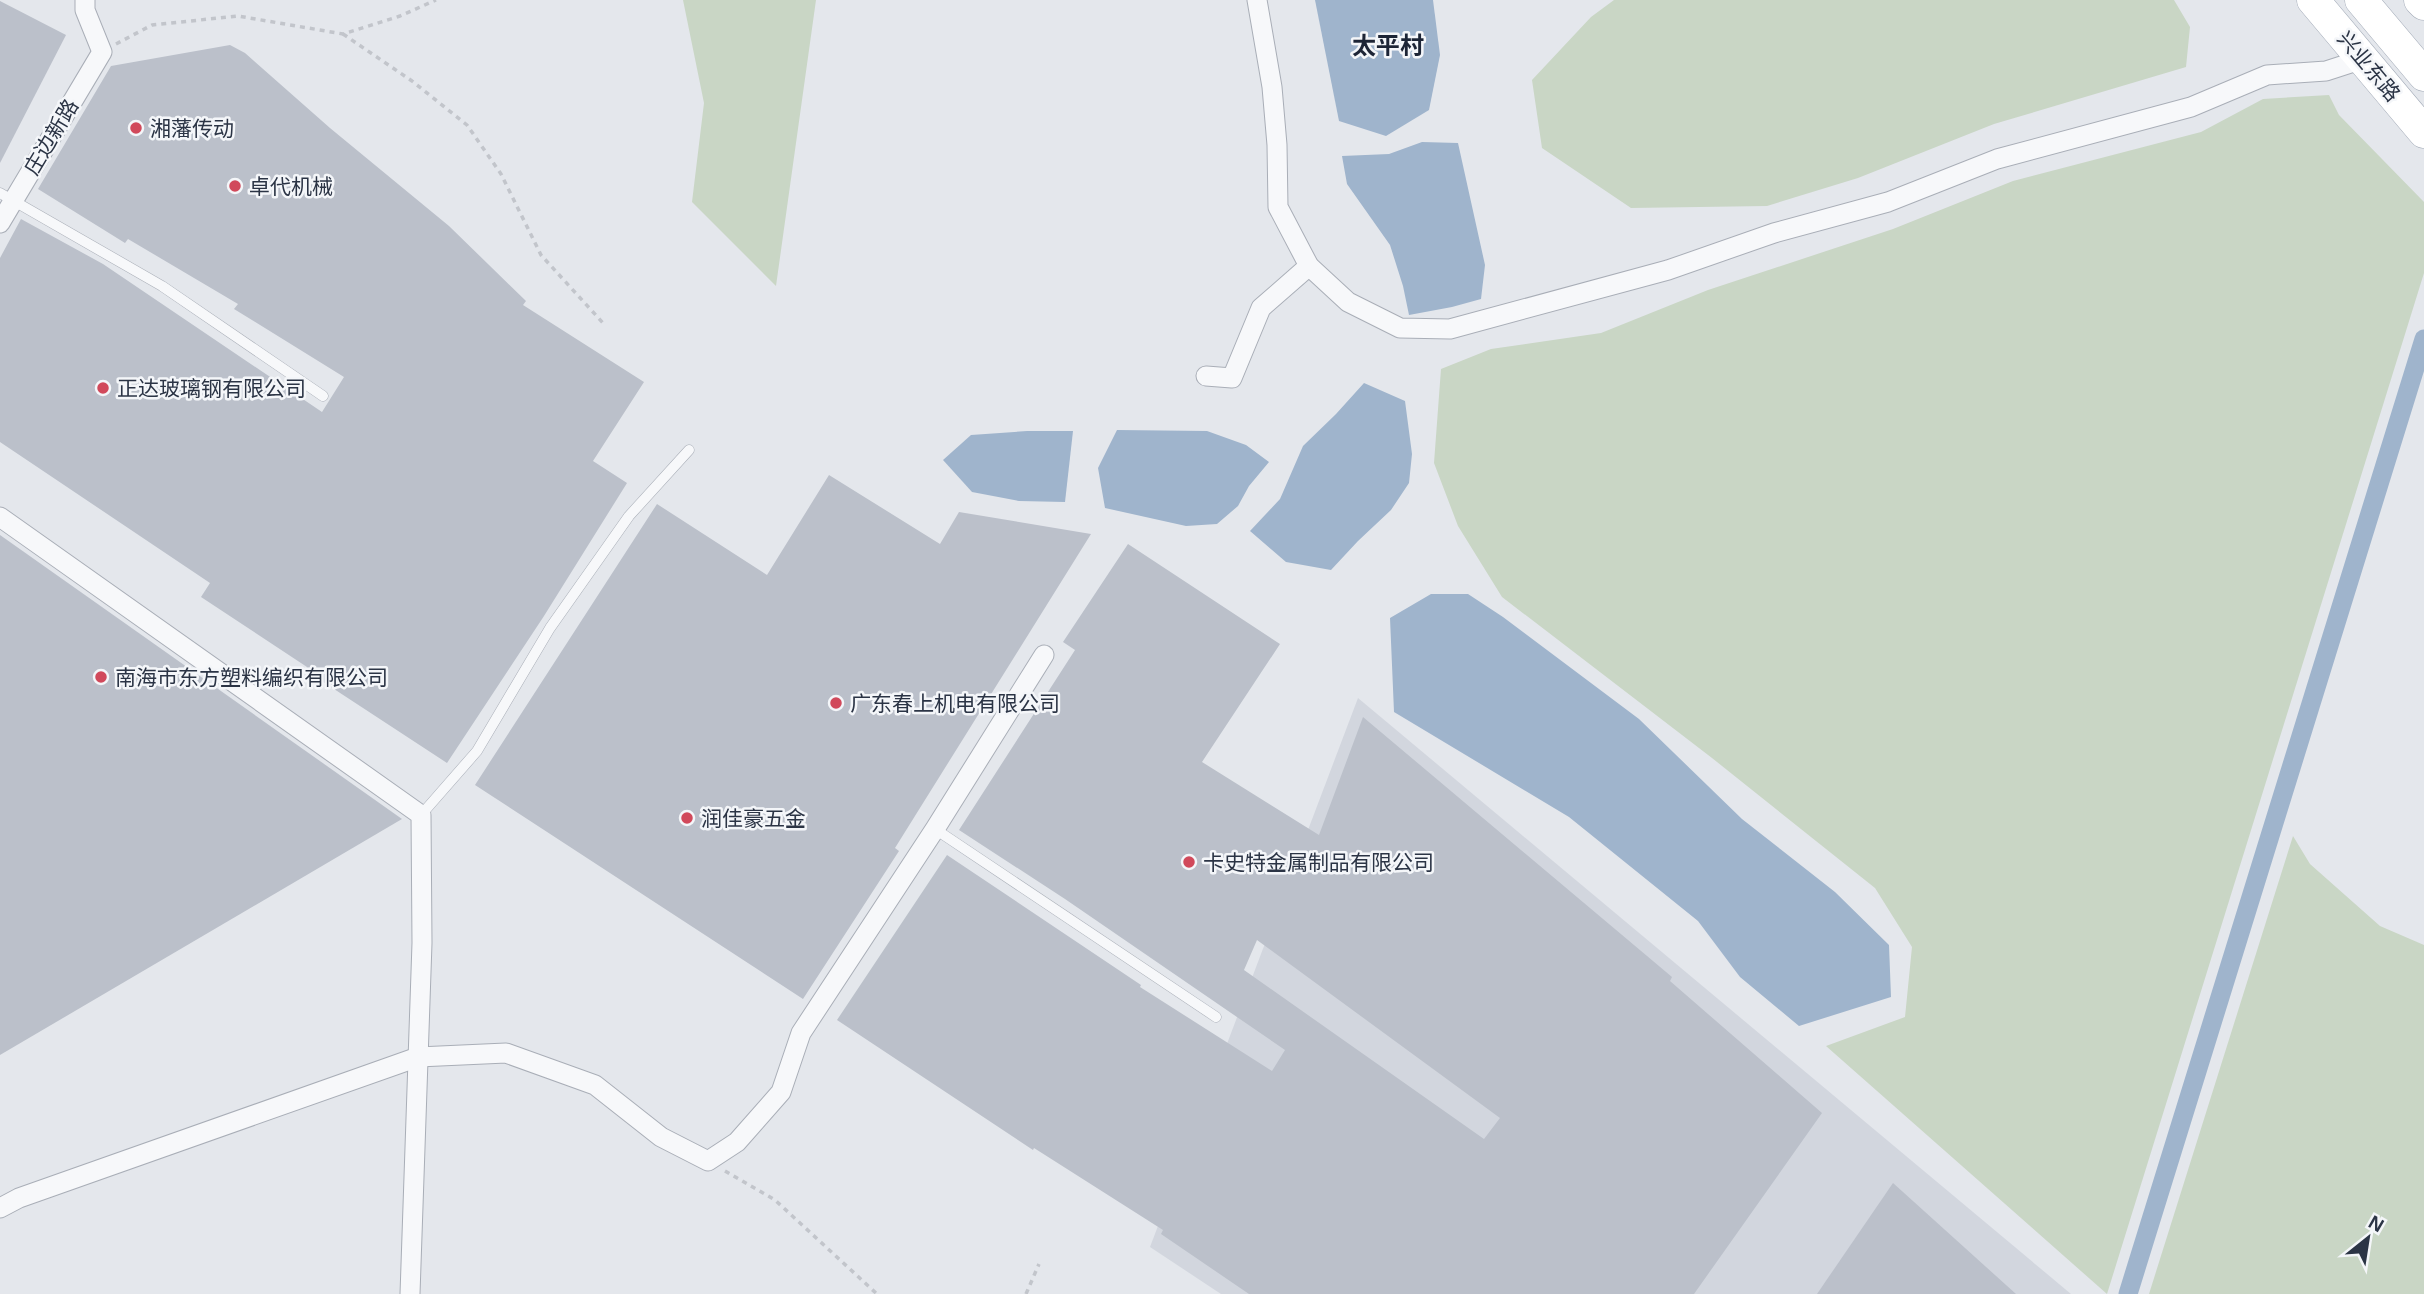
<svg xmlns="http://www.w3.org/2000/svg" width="2424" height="1294" font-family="Arial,'Noto Sans SC',sans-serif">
<rect width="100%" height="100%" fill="#e4e7ec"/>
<path fill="#d2d6de" d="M1358,698L2071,1294H1221L1150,1247Z"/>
<g fill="#c9d6c5">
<path d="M683,0H816L776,286L692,202L704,103Z"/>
<path d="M1614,0H2174L2190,27L2186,67L1994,124L1858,178L1767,206L1631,208L1542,148L1532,80L1591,17Z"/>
<path d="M2329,95L2339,115L2424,202V273L2107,1294L1826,1046L1905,1017L1912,947L1875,888L1712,758L1502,597L1458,526L1434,463L1441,369L1491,349L1601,333L1708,290L1893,229L2013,181L2201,132L2263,99Z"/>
<path d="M2293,836L2310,864L2380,926L2424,945V1294H2149Z"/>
</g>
<g fill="#9fb4cc">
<path d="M1315,0H1433L1440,55L1429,110L1386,136L1339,121Z"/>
<path d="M1422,142L1458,143L1485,265L1481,299L1452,307L1409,315L1403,286L1390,245L1347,184L1342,156L1389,154Z"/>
<path d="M1364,383L1405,401L1412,454L1409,483L1391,510L1358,541L1331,570L1286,562L1250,531L1280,499L1303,446L1336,414Z"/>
<path d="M1117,430L1207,431L1246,445L1269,462L1249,486L1238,506L1217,524L1186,526L1105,508L1098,468Z"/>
<path d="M1027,431H1073L1065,502L1019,501L972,492L943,460L971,435Z"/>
<path d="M1431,594H1468L1503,617L1639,719L1742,819L1835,892L1889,945L1891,997L1799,1026L1740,977L1698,921L1569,817L1394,712L1390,618Z"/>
</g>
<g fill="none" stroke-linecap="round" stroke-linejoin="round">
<path stroke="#9fb4cc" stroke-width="19" d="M2128,1294L2424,339"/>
</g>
<g fill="#bbc0ca" fill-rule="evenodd">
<path d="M0,1L66,35L0,163Z"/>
<path d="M230,45L245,53L330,128L449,226L526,301L523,305L644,382L593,461L627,483L544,616L447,763L305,670L307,667L201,597L210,583L0,442V258L21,219L103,264L322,412L344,377L234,309L238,304L128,239L125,243L38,189L111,66Z"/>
<path d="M829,475L940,544L959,512L1091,534L895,848L899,851L803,999L475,785L657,504L767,575Z"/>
<path d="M0,535L402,819L0,1055Z"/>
<path d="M1128,544L1280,644L1202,762L1319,835L1363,717L1672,977L1670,981L1822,1113L1694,1294H1249L1161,1234L1163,1230L1034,1148L1033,1150L837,1020L947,855L1141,985L1140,987L1272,1071L1285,1050L1065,899L959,830L1075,650L1063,642ZM1257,940L1500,1118L1484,1139L1244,970Z"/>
<path d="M1893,1183L2016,1294H1817Z"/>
</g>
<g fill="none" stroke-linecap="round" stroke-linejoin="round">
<g stroke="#a9aeb7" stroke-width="11">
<g id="service">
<path d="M0,193L162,286L323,396"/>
<path d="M421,815L477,751L550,628L629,516L689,450"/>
<path d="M935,829L1216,1017"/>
</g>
</g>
<g stroke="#a9aeb7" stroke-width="21">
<g id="minor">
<path d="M1257,0L1272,87L1277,145L1278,207L1309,266L1348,302L1400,328L1450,329L1668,270L1774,233L1888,202L1997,159L2191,107L2267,75L2326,71L2363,59"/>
<path d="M0,223L102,52L85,10V0"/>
<path d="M1206,376L1232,378L1261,308L1309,266"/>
<path d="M0,517L421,815L422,943L410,1294"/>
<path d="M0,1208L19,1198L418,1057L506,1053L595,1085L661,1137L708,1161L737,1142L781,1092L801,1033L935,829L1044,655"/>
</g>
</g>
<g stroke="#a3abb8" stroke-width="33">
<g id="primary">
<path d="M2313,0L2424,132"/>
<path d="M2361,0L2424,75"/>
<path d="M2420,0L2424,4"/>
</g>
</g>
<g stroke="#c2c5cb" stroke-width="3.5" stroke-dasharray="5 5" stroke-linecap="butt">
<path d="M343,34L412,81L467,125L501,174L541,255L603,323"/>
<path d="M116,44L152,25L238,16L343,34L400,16L436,0"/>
<path d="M725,1171L775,1200L877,1294"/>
<path d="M1026,1294L1039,1264"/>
</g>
<use href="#service" stroke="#f7f8fa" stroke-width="10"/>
<use href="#minor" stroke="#f7f8fa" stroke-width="19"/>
<use href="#primary" stroke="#fff" stroke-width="32"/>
</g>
<g fill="#d1495b" stroke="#f4f6f9" stroke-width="2.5">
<circle cx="136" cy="128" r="7"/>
<circle cx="235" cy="186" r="7"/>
<circle cx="103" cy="388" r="7"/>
<circle cx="101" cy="677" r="7"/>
<circle cx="836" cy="703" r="7"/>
<circle cx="687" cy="818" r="7"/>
<circle cx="1189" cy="862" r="7"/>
</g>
<g text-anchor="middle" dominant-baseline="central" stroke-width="5" stroke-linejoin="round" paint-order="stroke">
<g font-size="21" fill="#2b3445" stroke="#f4f6f9">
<text transform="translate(2369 66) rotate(50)">兴业东路</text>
<text transform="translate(51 137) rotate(-59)">庄边新路</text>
</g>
<g font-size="21" fill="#2b3445" stroke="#f4f6f9" text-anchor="start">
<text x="150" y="128">湘藩传动</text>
<text x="249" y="186">卓代机械</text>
<text x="117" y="388">正达玻璃钢有限公司</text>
<text x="115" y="677">南海市东方塑料编织有限公司</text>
<text x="850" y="703">广东春上机电有限公司</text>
<text x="701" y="818">润佳豪五金</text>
<text x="1203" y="862">卡史特金属制品有限公司</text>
</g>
<g font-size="24" font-weight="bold" fill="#1d2536" stroke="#f4f6f9">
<text x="1388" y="45">太平村</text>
</g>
</g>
<g transform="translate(2368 1238) rotate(30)" stroke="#f4f6f9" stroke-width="5" paint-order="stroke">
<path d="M0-5L12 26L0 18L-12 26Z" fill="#2b3445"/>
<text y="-10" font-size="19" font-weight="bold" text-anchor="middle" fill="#2b3445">N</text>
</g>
</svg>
